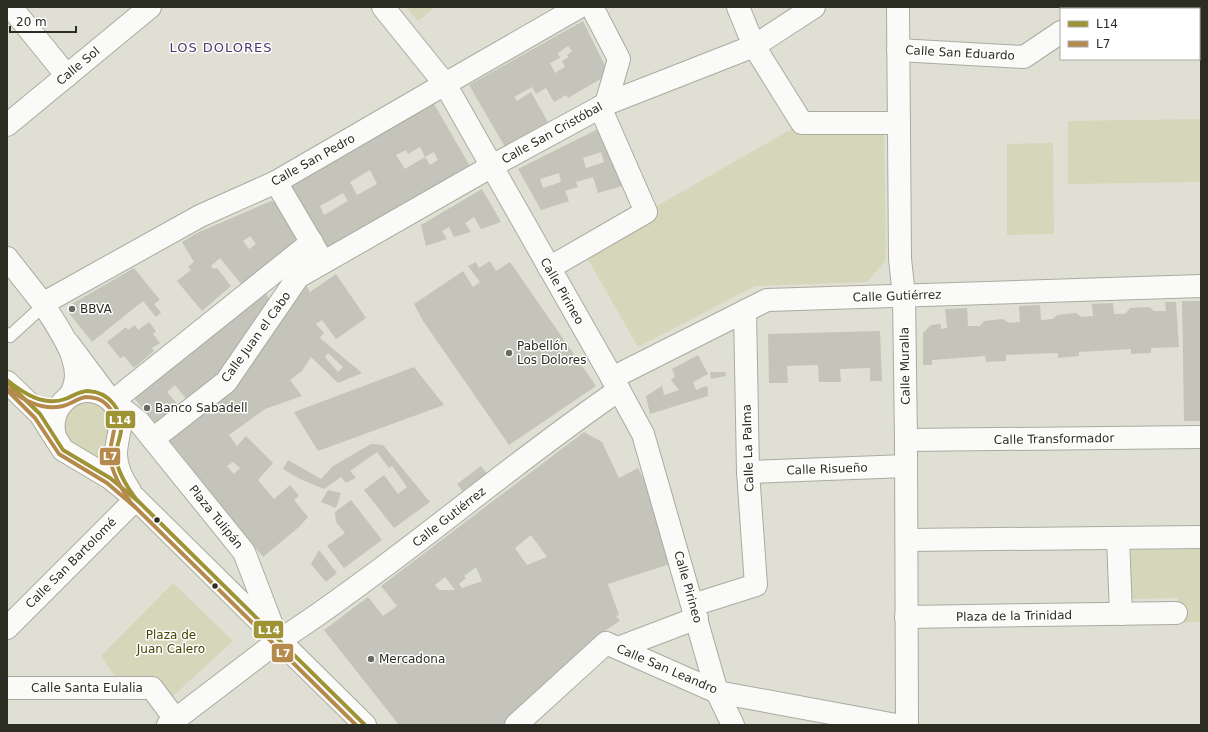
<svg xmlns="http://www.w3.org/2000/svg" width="1208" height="732" font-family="'DejaVu Sans',sans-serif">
<rect width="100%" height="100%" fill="#dfe0d3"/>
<g fill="#d5d6ba">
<path d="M406,7H435L418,21Z"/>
<path d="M1201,119V182L1068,184V121Z"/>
<path d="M802,123H884L886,260L867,282L755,286L638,347L582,249Z"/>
<path d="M1053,143L1054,234L1007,235V144Z"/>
<path d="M62,401L112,402L108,452L98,458L63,450Z"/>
<path d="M1201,549V622L1179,623L1178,598L1131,599V550Z"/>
<path d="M173,583L233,641L164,704L123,688L101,656Z"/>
</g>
<g fill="#c4c4ba" fill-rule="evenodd">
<path d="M583,21L609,74L568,98L566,95L554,102L546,88L536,94L532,87L514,97L517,101L531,92L548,122L505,147L469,85ZM568,46L572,51L567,55L569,57L562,61L565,67L555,73L550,63L560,58L558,53Z"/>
<path d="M434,104L470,166L327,249L291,187ZM420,147L425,157L434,152L438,160L430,165L425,157L405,169L396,155L406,150L408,154ZM370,170L377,184L357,195L350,182ZM343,193L348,201L324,215L320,206Z"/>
<path d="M598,129L626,185L598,193L593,177L576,182L578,187L565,191L569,201L541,210L518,169ZM601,152L604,162L586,168L583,158ZM559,173L561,182L543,188L540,179Z"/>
<path d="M482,189L501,222L481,229L474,217L465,223L471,232L454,237L449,227L442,231L447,239L426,246L421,225Z"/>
<path d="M271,201L275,202L301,236L242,285L220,258L211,266L214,269L217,268L231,286L202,311L177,281L191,270L188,267L194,262L182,242L199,232ZM250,236L256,244L249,249L243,241Z"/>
<path d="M490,261L496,271L510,262L596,386L509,445L423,321L414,304L463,271L473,287L480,282L468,266L476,262L479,268Z"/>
<path d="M134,268L160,300L154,304L161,313L156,317L143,301L92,342L69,313L70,305Z"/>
<path d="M336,274L366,318L336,339L322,320L316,324L324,333L320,338L362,373L338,383L311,357L302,371L290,380L302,396L265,409L229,435L237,446L246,436L273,463L258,480L274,499L290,485L299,496L294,500L308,517L299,527L263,557L169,440L306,285L310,292ZM328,353L343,367L338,372L325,357ZM233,462L240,468L234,474L227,466Z"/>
<path d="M265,293L271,301L219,375L187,400L175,385L167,392L179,406L155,424L134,398Z"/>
<path d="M1182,301H1201V421H1184Z"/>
<path d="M1165,302H1176L1179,347L1151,348V353L1131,354V349L1079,352V356L1058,358V353L1006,355V361L986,362L985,356L932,360V365H923V333L931,325L941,324V329L947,328L945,309L967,308L968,326H980L984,321L1003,319L1009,323L1020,322L1019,306L1040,305L1041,320L1053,319L1057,315L1076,313L1081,317L1093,316L1092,304L1113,303L1114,314H1125L1130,308L1149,307L1154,311H1166Z"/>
<path d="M149,322L156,331L153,334L160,343L152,348L154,351L134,368L124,356L120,358L107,342L126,327L128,330L135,325L138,330Z"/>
<path d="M880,331L882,381H870V368L840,369L841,382H819L818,365L787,366L788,383H769L768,334Z"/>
<path d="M698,355L708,374L693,382L696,390L706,386L708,388V396L650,414L646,396L662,386L664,395L679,390L671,380L675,376L672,369Z"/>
<path d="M414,367L444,405L318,451L294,412Z"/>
<path d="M710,372H725L726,376L711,379Z"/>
<path d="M584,432L602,442L619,478L638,468L666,523L676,562L608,584L619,615L616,616L620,621L601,633L504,725H399L324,630L368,597L383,616L397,606L381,586ZM531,535L547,557L527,565L515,548ZM476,567L482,581L462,588L459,584L466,578L464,576ZM445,577L455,590H439L435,585Z"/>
<path d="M371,444L383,445L430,502L394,528L364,490L384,475L398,494L407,487L392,466L389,468L377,452L350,471L356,478L346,483L341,477L324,489L300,479L283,469L288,460L321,479L333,466Z"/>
<path d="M481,466L489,476L465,494L457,484Z"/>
<path d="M328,490L341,493L336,508L321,502Z"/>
<path d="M351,500L382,540L344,568L327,546L345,533L336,522L335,512Z"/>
<path d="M319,550L337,573L326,582L311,564Z"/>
</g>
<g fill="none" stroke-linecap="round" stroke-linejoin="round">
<g stroke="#aaaba0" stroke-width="14">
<path id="lane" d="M7,334L10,336L44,305"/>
</g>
<g stroke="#aaaba0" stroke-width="24">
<g id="street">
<path d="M11,7L67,76"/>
<path d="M383,7L445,84L579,7"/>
<path d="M592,7L619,59L606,104"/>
<path d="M738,7L754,46L802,123H899"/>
<path d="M898,7L900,259L904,296L906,440L907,725"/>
<path d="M1095,9L1098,7"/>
<path d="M898,50L1024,57L1061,32"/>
<path d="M7,125L150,7"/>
<path d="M276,182L319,255"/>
<path d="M7,258L44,305"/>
<path d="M549,268L646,212L600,107"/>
<path d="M68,343L112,402L312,242"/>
<path d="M619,390L643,434L717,692L733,725"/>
<path d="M117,407L125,411L139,422L244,552L278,641L168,725"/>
<path d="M153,439L226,382L298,277L492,166L606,104L754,46L814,7"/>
<path d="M906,440L1201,437"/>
<path d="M748,472L906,466"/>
<path d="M1118,538L1121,614"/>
<path d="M907,540L1201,537"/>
<path d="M693,605L756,585L748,472L745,311"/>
<path d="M906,617L1176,613"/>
<path d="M7,628L136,499"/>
<path d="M618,648L697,618"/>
<path d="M7,688H152L175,719"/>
<path d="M516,725L606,643L717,692L896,725"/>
</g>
</g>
<g stroke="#aaaba0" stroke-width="24">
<g id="secondary">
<path d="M612,378L767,300L1201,286"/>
<path d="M70,395C89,367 58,329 44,305L51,299L200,216L276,182L445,84L619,390C537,446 461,509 382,568C348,593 314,619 278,641"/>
</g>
</g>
<g stroke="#aaaba0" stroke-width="24">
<g id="primary">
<path d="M7,382L40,414L63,450L110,478L136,499L365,725"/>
<path d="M56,439C44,407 79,377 108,398C131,415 116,432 116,454C116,467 123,481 130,491"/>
</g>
</g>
<use href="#lane" stroke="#fafaf8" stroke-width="12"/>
<use href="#street" stroke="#fafaf8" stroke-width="22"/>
<use href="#secondary" stroke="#fafaf8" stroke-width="22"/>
<use href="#primary" stroke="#fafaf8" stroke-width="22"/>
<g stroke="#fff" stroke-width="7">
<g id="bus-1">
<path d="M7,380C23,393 44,407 65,399C73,396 80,391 88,391C110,392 123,411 121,431C120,440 115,449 116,458C118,473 127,487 136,499L365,725"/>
<path d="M8,383L40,414L63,450L110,478L139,502"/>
</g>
</g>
<g stroke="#fff" stroke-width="7">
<g id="bus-2">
<path d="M7,388C23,400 42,411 63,406C71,404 78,398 86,397C93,397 101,399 106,404C124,420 108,440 110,459C113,475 122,490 131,503L356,725"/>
<path d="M7,390L35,418L59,454L107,483L135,507"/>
</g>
</g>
<use href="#bus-1" stroke="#9e9435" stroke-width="4"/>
<use href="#bus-2" stroke="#b68a4c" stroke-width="4"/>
</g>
<g fill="#6a6b60" stroke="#fff" stroke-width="1.5">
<circle cx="72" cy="309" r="4"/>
<circle cx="509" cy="353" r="4"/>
<circle cx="147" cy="408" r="4"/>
<circle cx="371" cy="659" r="4"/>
</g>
<g fill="#2b2c22" stroke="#fff" stroke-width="1.5">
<circle cx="157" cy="520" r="3.5"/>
<circle cx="215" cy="586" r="3.5"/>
</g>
<g text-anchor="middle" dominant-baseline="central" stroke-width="3" stroke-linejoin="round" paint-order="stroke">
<g font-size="12" fill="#2b2c22" stroke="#fff">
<text transform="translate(960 53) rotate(3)">Calle San Eduardo</text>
<text transform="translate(78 66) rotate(-40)">Calle Sol</text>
<text transform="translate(552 133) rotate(-29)">Calle San Cristóbal</text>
<text transform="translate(313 160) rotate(-29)">Calle San Pedro</text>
<text transform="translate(562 291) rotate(60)">Calle Pirineo</text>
<text transform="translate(897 296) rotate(-2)">Calle Gutiérrez</text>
<text transform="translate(256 337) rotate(-54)">Calle Juan el Cabo</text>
<text transform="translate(905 366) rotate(-91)">Calle Muralla</text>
<text transform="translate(1054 439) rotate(-1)">Calle Transformador</text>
<text transform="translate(748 448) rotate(-92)">Calle La Palma</text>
<text transform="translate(827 469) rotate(-2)">Calle Risueño</text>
<text transform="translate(216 517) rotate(51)">Plaza Tulipán</text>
<text transform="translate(449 517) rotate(-38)">Calle Gutiérrez</text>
<text transform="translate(71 563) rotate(-45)">Calle San Bartolomé</text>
<text transform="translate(688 587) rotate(74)">Calle Pirineo</text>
<text transform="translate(1014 616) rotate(-1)">Plaza de la Trinidad</text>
<text transform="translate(667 669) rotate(23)">Calle San Leandro</text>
<text x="87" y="688">Calle Santa Eulalia</text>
</g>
<g font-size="12" fill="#2b2c22" stroke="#fff" text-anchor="start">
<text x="80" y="309">BBVA</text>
<text x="517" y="346">Pabellón<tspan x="517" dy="14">Los Dolores</tspan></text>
<text x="155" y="408">Banco Sabadell</text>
<text x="379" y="659">Mercadona</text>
</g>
<g font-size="12" fill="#444300" stroke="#fff">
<text x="171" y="635">Plaza de<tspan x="171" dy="14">Juan Calero</tspan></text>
</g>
<g font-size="13" letter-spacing="1" fill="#4c3773" stroke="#fff">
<text x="221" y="47">LOS DOLORES</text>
</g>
</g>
<g stroke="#fff" stroke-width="1.5">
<rect x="105" y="410" width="31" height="19" rx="4" fill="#9e9435"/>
<rect x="99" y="447" width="22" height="19" rx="4" fill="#b68a4c"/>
<rect x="253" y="620" width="31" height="19" rx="4" fill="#9e9435"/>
<rect x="271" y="643" width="23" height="20" rx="4" fill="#b68a4c"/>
</g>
<g font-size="11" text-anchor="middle" font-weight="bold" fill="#fff">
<text x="120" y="424">L14</text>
<text x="110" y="460">L7</text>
<text x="269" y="634">L14</text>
<text x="283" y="657">L7</text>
</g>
<rect width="1208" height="732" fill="none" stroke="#2b2c22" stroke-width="16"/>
<rect x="1060" y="8" width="140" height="52" fill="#ffffff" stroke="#aaaba7"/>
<rect x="1068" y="21" width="20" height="6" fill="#9e9435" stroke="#aaaba7"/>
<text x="1096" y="28" font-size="12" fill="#2b2c22">L14</text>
<rect x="1068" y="41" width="20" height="6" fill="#b68a4c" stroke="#aaaba7"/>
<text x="1096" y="48" font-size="12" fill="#2b2c22">L7</text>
<path d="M10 26v6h66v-6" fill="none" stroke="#2b2c22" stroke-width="2"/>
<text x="16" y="26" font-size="12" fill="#2b2c22" stroke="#ffffff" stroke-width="3" paint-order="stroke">20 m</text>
</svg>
